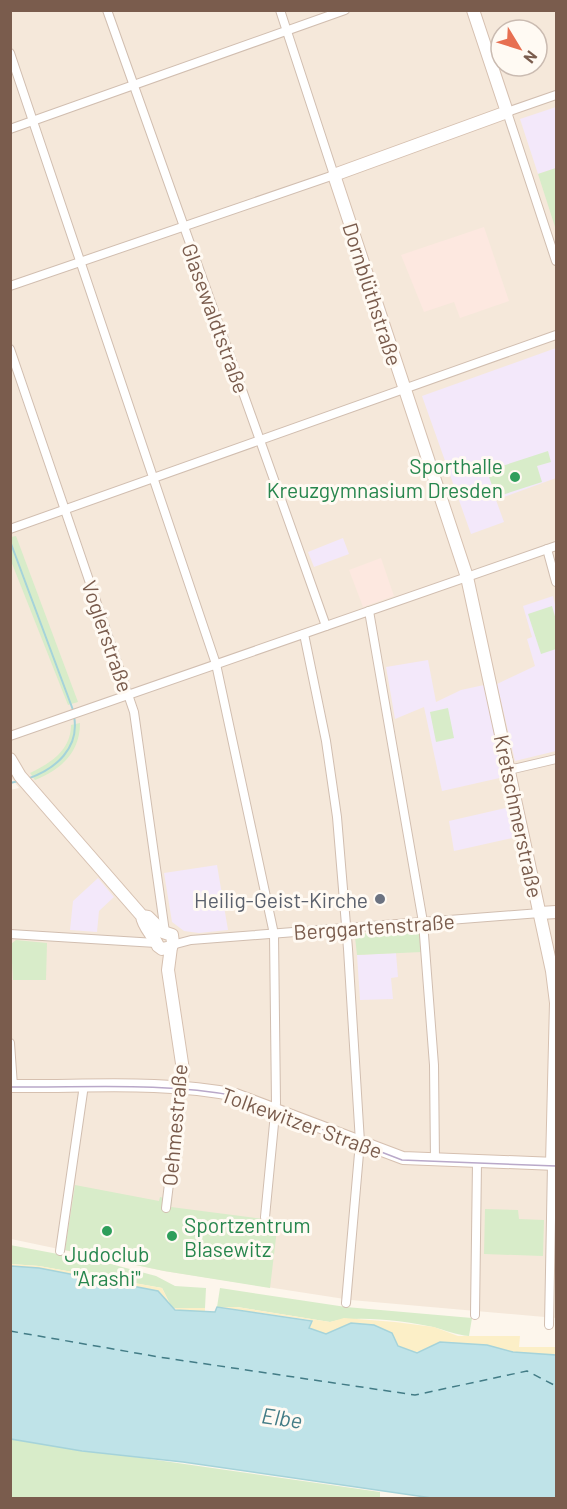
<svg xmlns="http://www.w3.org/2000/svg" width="567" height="1509" font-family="Barlow,sans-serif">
<rect width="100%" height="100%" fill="#fdf6ec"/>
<path fill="#f5e8da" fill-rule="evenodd" d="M10,11H556V1318L351,1300L164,1271L11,1239L10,790L19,788L10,776ZM501,30H537V66H501Z"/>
<g fill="#fde8e0">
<path d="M484,227L509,301L460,318L454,302L424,312L401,255Z"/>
<path d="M381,558L394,596L363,607L349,570Z"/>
</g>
<g fill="#f3e8fa">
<path d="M556,107V168L538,174L520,119Z"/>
<path d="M556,348V478L496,500L504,522L471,534L422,396Z"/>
<path d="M343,538L349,554L314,567L308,552Z"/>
<path d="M553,596L556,609V751L515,761L497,684L535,666L527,639L532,637L523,606Z"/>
<path d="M428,660L436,702L461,690L484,685L504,777L442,791L424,707L395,719L386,667Z"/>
<path d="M510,807L517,837L454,851L449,821Z"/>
<path d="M217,865L228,930L199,933L184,931L172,922L164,873Z"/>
<path d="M98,878L114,897L99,911L97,932L70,930L73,901Z"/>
<path d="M396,953L398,977L391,978L393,999L360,1000L357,955Z"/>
</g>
<g fill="#d8ecc9">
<path d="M556,168V230L538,174Z"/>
<path d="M548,451L551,462L537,466L542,482L496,497L487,471Z"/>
<path d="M16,536L78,702L68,705L11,561V537Z"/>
<path d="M552,606L556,620V649L541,654L528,614Z"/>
<path d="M448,708L454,738L436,742L430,712Z"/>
<path d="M80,723C80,752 62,769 35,780L30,773C51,763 71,750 71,725Z"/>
<path d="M414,929L421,935L422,952L357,955L355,937L359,934Z"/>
<path d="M16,940L47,943L46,980H13L11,944Z"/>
<path d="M75,1185L159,1201L160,1197L172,1200L171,1207L278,1221L270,1288L164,1271L65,1250Z"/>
<path d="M485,1209L518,1210L519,1219L544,1220L543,1256L484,1254Z"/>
<path d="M10,1245L111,1264L156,1276L175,1286L206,1288L205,1308H172L162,1288L39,1266L11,1264Z"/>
<path d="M220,1288L346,1307L472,1318L469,1336C456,1335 445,1330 433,1327C405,1321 357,1315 330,1322L237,1307H217Z"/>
<path d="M10,1439L380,1492V1498H11Z"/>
</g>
<g fill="#fcefc7">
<path d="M10,1264L39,1266L162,1288L172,1308H205V1311C179,1313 173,1313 158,1291L39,1268L11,1266Z"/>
<path d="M217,1307H237L330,1322L344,1318L395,1322L434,1327L458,1336H520L519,1347H556V1355L513,1352L487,1345L440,1342L427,1350L410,1353L398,1346L392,1338L351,1323L326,1334L309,1328L311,1320Z"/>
</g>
<path fill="#bfe3e8" stroke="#a5d3da" stroke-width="1.5" d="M11,1266L39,1268L158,1291L175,1310L215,1312L217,1307L312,1321L309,1328L326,1334L351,1323L374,1325L392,1333L398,1346L417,1353L440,1342L487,1345L513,1352L556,1355V1498H432L183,1462L82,1451L11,1439Z"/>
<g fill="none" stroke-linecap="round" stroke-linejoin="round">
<g stroke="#a5d3da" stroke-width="2">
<path d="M10,541L73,710"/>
<path d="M27,779C56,769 80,748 74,716"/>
<path d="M10,783L19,781"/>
</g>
<path stroke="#437c86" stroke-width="1.5" stroke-dasharray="8 6" stroke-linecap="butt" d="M10,1331L159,1357L415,1395L527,1371L556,1386"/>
<g stroke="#d1beb0" stroke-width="10">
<g id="street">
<path d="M107,10L326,626"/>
<path d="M10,53L216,664L274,934L276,1103L265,1217"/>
<path d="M556,95L507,112L556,261"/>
<path d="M10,129L345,10"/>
<path d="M10,286L334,175L280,10"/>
<path d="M10,349L134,712L165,932"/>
<path d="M10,529L556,335"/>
<path d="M547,549L556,582"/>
<path d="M369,611L423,922L434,1065L435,1161"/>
<path d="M304,634L326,741L337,817L348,949L360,1142L346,1303"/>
<path d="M10,736L556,546"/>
<path d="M509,770L556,759"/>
<path d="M10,934L156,943"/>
<path d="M172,945L191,940L540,913"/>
<path d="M10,1043L13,1086"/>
<path d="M166,1208L181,1087"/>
<path d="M60,1251L84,1085"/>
<path d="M475,1315L477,1162"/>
<path d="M549,1325L552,1164"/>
</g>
</g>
<g stroke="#d6c0b0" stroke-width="14">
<g id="secondary">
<path d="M473,10L507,112L334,175L467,577L552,971L556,1003L552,1164"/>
<path d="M10,759L20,776L142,916L148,917L163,932L172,935L173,943L171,947L162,949L158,946C154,936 143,927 142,916"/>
<path d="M540,913L556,912"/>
<path d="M171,947L168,970L183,1070L181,1087"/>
<path d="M10,1086C85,1087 163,1080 236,1095L403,1158L556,1164"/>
</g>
</g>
<use href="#street" stroke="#fff" stroke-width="8"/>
<use href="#secondary" stroke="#fff" stroke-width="12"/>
<path stroke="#b9a8c9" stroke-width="1.5" d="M10,1087C85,1088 162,1082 236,1096L402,1160L556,1166"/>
</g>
<g fill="#2e9e5b" stroke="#fffaf3" stroke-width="2">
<circle cx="515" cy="477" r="6"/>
<circle cx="107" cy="1231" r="6"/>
<circle cx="172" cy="1236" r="6"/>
</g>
<circle fill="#6b7280" stroke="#fffaf3" stroke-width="2" cx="380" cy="899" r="6"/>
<g text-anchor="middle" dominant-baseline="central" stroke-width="6" stroke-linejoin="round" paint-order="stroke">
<g font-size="21" fill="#7a5c4d" stroke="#fffaf3">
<text transform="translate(373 294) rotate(72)">Dornblüthstraße</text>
<text transform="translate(216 318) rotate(70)">Glasewaldtstraße</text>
<text transform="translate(108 636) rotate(71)">Voglerstraße</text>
<text transform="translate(519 816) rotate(78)">Kretschmerstraße</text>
<text transform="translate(374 926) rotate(-4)">Berggartenstraße</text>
<text transform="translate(302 1122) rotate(20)">Tolkewitzer Straße</text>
<text transform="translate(174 1125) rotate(-85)">Oehmestraße</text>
</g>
<g font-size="21" fill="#27864d" stroke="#fffaf3" text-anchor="end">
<text x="503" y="465">Sporthalle<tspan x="503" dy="24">Kreuzgymnasium Dresden</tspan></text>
<text x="184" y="1224" text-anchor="start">Sportzentrum<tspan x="184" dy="24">Blasewitz</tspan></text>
<text x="107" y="1253" text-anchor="middle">Judoclub<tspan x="107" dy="24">"Arashi"</tspan></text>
</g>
<g font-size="21" fill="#5b616d" stroke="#fffaf3" text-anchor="end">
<text x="368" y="899">Heilig-Geist-Kirche</text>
</g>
<g font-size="22" font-style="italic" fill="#437c86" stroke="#fffaf3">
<text transform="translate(282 1417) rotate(8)">Elbe</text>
</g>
</g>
<rect width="567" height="1509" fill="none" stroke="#7a5c4d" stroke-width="24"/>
<g transform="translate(519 48) rotate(128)"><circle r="28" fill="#fffaf3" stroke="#cabbb1" stroke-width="1.5"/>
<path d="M0-4.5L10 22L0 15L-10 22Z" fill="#e76f51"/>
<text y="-9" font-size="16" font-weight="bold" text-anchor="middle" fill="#7a5c4d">N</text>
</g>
</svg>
